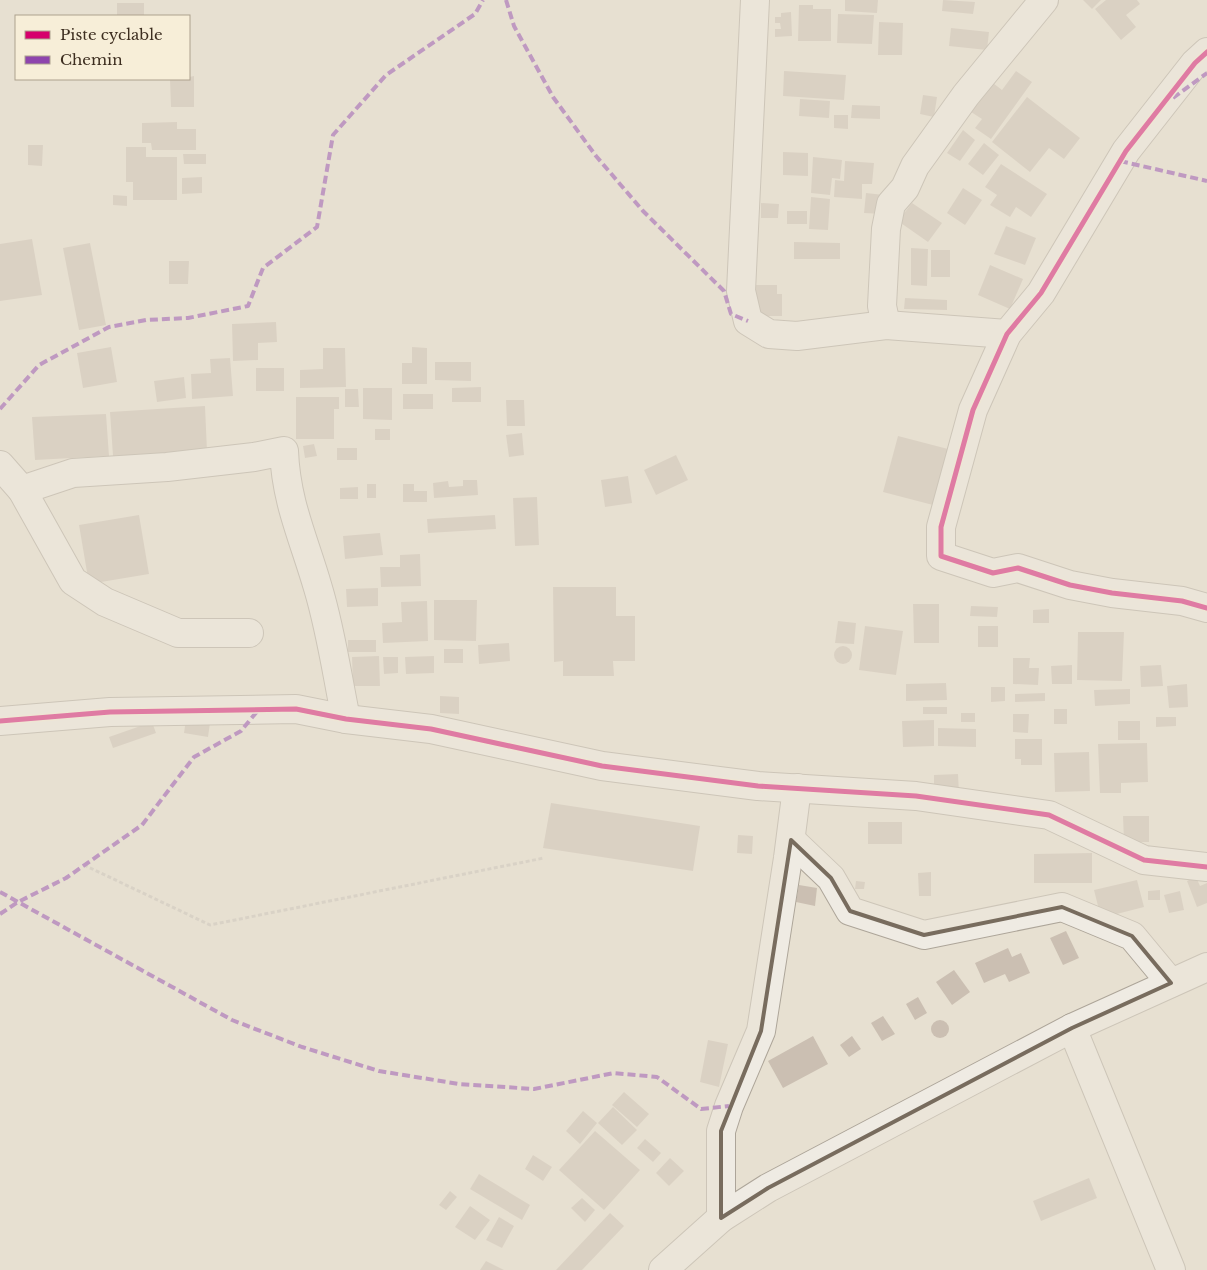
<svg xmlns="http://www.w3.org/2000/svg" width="1207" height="1270" font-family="'Libre Baskerville',serif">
<rect width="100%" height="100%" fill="#e7e0d1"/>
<g fill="#cbbfb2">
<path d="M845,0H878L877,13L845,11Z"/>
<path d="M943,0L975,2L973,14L942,11Z"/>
<path d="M1083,0H1101L1092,9Z"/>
<path d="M1106,0H1137L1140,4L1126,15L1136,27L1121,40L1095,9Z"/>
<rect x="117" y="3" width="27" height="13"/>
<path d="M799,5H813V9H831V41H798Z"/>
<path d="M791,12L792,36L775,37V29H781L780,23H775V17H781V13Z"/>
<path d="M838,14L874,15L872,44L837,43Z"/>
<path d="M879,22L903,23L902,55H878Z"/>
<path d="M951,28L989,32L987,50L949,46Z"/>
<path d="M784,71L846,75L844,100L783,96Z"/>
<path d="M1016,71L1032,82L991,139L975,128L982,119L968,110L989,80L1002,90Z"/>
<path d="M194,76V107H171L170,79H189V77Z"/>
<path d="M923,95L937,97L934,117L920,114Z"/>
<path d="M1027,97L1080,138L1064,159L1049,148L1030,172L992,142Z"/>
<path d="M800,99L830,101L829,118L799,116Z"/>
<path d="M852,105L880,106V119L851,118Z"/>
<path d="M834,115H848V129L834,128Z"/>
<path d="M177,122V129H196V150H152L151,143H142V123Z"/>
<path d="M963,130L975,140L960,161L947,153Z"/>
<path d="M984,143L999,155L983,175L968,164Z"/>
<path d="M28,145H43L42,166L28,165Z"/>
<path d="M126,147H146V157H177V200H133V182H126Z"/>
<path d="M783,152L808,153V176L783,175Z"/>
<path d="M183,154H206V164H184Z"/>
<path d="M813,157L842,160L840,179L832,178L830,195L811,193Z"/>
<path d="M845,161L874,163L872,184H862V199L834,197L835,180L844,181Z"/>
<path d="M1001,164L1047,194L1031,217L1016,207L1010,217L990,205L997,195L985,187Z"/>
<path d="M202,177V193L182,194V178Z"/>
<path d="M963,188L982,200L965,225L947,213Z"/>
<path d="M866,193L884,195L883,214L864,213Z"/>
<path d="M113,195L127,196V206L113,205Z"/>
<path d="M811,197L830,199L828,230L809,229Z"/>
<path d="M761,203L779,204L778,218H761Z"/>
<path d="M912,203L942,223L928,242L898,221Z"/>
<rect x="787" y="211" width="20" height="13"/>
<path d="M1006,226L1036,238L1025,265L994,254Z"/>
<path d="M32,239L42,295L0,301V244Z"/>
<path d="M794,242L840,243V259H794Z"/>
<path d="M90,243L106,325L79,330L63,248Z"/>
<path d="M911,248L928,249L927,286L911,285Z"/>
<rect x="931" y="250" width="19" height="27"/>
<path d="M169,261H189L188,284H169Z"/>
<path d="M990,265L1023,279L1010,309L978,295Z"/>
<path d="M756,285H777V294H782V316H749L750,294H756Z"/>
<path d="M905,298L947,300V310L904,309Z"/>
<path d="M276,322L277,342L258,343V360L233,361L232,324Z"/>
<path d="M111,347L117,382L83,388L77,353Z"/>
<path d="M412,347L427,348V384H402V363H412Z"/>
<path d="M323,348H345L346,387L300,388V370L323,369Z"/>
<path d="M230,358L233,396L192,399L191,374L211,373L210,359Z"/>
<path d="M435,362H471V381L435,380Z"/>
<rect x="256" y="368" width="28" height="23"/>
<path d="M184,377L186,398L157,402L154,381Z"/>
<path d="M481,387V402H452V388Z"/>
<path d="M363,388H392V420L363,419Z"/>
<path d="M345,389H358L359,407H345Z"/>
<rect x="403" y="394" width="30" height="15"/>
<path d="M296,397H339V409H334V439H296Z"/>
<path d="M506,400H524L525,426H507Z"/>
<path d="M205,406L207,451L113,456L110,412Z"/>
<path d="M106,414L109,456L35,460L32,417Z"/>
<rect x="375" y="429" width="15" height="11"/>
<path d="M522,433L524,455L509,457L506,435Z"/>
<path d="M898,436L948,449L933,505L883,492Z"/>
<path d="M314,444L317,456L305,458L303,446Z"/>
<rect x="337" y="448" width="20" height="12"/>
<path d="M676,455L688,480L656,495L644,470Z"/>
<path d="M628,476L632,503L605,507L601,480Z"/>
<path d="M463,480H477L478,495L434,498L433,483L448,481L449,487L463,486Z"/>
<rect x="367" y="484" width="9" height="14"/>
<path d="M403,484H414V491H427V502H403Z"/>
<path d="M358,487V499H340V488Z"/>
<path d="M537,497L539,545L515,546L513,498Z"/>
<path d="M139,515L149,574L89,584L79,525Z"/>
<path d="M495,515L496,529L428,533L427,519Z"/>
<path d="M380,533L383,555L345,559L343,536Z"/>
<path d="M420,554L421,586L381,587L380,567H400V555Z"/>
<path d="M553,587H616V616H635V661H613L614,676H563V661L554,662Z"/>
<path d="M378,588V606L347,607L346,589Z"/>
<path d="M434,600H477L476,641L434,640Z"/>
<path d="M427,601L428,641L383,643L382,623L402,622L401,602Z"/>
<path d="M913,604H939V643H914Z"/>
<path d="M971,606L998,607L997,617L970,616Z"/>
<path d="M1049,609V623H1033V610Z"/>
<path d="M838,621L856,623L854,644L835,643Z"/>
<path d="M865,626L903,631L896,675L859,670Z"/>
<rect x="978" y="626" width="20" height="21"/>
<path d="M1078,632H1124L1122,681L1077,680Z"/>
<rect x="348" y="640" width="28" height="12"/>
<path d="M509,643L510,661L479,664L478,645Z"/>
<circle cx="843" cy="655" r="9"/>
<rect x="444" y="649" width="19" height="14"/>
<path d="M379,656L380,686H353L352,657Z"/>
<path d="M434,656V673L406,674L405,657Z"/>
<path d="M383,657H398V673L384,674Z"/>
<path d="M1013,658H1030L1029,668H1039L1038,685L1013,684Z"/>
<path d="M1072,665V684H1052L1051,666Z"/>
<path d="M1161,665L1163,686L1141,687L1140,666Z"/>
<path d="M946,683L947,700L906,701V684Z"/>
<path d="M1187,684L1188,707L1169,708L1167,686Z"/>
<path d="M991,687H1005V701L991,702Z"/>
<path d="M1130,689V704L1095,706L1094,690Z"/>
<path d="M1045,693V701L1015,702V694Z"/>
<path d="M440,696L459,697V714L440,713Z"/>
<rect x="923" y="707" width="24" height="7"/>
<rect x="1054" y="709" width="13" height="15"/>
<rect x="961" y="713" width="14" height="9"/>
<path d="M1013,714H1029L1028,733L1013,732Z"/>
<path d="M1156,717H1176V726L1156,727Z"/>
<path d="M186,719L210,723L208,737L184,733Z"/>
<path d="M934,720V746L903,747L902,721Z"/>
<rect x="1118" y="721" width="22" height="19"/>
<path d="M152,722L156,733L113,748L109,737Z"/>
<path d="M938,728L976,729V747L938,746Z"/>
<path d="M1015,739H1042V765H1021V759H1015Z"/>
<path d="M1147,743L1148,782L1121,783V793H1100L1098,744Z"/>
<path d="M1089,752L1090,791L1055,792L1054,753Z"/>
<path d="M958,774L959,793H934V775Z"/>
<path d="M551,803L700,826L693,871L543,848Z"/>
<path d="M1123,816H1149V842H1124Z"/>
<rect x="868" y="822" width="34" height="22"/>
<path d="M738,835L753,836L752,854L737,853Z"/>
<path d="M1092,853V883H1034V854Z"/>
<path d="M931,872V896H919L918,873Z"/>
<path d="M1196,877L1200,886L1207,883V903L1197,907L1187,881Z"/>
<path d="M1137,880L1144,907L1101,918L1094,890Z"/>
<path d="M856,881L865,882L864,889H855Z"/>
<path d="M799,885L817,888L815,906L796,902Z"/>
<path d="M1160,890V900H1148V891Z"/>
<path d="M1180,891L1184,910L1169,913L1164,895Z"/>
<path d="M1066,931L1079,958L1063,965L1050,938Z"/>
<path d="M1008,948L1012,957L1021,953L1030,973L1009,982L1005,974L984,983L975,963Z"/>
<path d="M954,970L970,992L952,1005L936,982Z"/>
<path d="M918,997L927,1013L915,1020L906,1004Z"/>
<path d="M883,1016L895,1034L882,1041L871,1023Z"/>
<circle cx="940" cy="1029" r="9"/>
<path d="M813,1036L828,1064L783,1088L768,1061Z"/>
<path d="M852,1036L861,1049L849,1057L840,1045Z"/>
<path d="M708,1040L728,1044L719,1087L700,1082Z"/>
<path d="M624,1092L649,1114L637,1127L612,1105Z"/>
<path d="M613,1107L637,1130L622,1145L598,1123Z"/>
<path d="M583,1111L597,1123L580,1144L566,1131Z"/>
<path d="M595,1131L640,1170L604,1210L559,1170Z"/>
<path d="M645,1139L661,1153L653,1162L637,1148Z"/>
<path d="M533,1155L552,1167L543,1181L525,1169Z"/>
<path d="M670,1158L684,1171L669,1186L656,1173Z"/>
<path d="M479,1174L530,1205L522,1220L470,1189Z"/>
<path d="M1089,1178L1097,1198L1041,1221L1033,1201Z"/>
<path d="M450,1191L457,1197L446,1210L439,1205Z"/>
<path d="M582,1198L595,1210L585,1222L571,1208Z"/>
<path d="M470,1206L490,1220L475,1240L455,1227Z"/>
<path d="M610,1213L624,1226L582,1270H556Z"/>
<path d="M499,1217L514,1226L502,1248L486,1240Z"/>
<path d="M486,1261L504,1270H480Z"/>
</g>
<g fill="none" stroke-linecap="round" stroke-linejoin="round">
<g stroke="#ada599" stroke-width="30">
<g id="minor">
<path d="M755,0L741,291L748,321L769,334L797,336L886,325L1007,334"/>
<path d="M1207,52L1195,63L1126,151L1041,293L1007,334L973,410L941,527V556L993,573L1018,568L1070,585L1112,593L1182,601L1207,608"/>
<path d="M886,325L882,306L886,229L891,204L905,188L915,166L966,95L1044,0"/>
<path d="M0,465L22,490L73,581L105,602L178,633H249"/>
<path d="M22,490L73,473L167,467L254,457L284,451C286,503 304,539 318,588C331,631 337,675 346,719"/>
<path d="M0,721L110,712L296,709L346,719L431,729L602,766L758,786L916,796L1049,815L1144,860L1207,867"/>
<path d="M791,840L831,878L850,911L924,935L1062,907L1132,936L1171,983"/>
<path d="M1072,1028L1171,1270"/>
<path d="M721,1218V1131L729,1106L761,1031L788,858L797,788"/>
<path d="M663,1270L721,1218L768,1188L1072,1028L1207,967"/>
</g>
</g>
<path stroke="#c8c2b9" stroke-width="3" stroke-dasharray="4 2.5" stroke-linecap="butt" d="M84,865L210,925L544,858"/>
<use href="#minor" stroke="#efebe3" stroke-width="28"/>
<g stroke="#8e44ad" stroke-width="4" stroke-dasharray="8 4" stroke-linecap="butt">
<path d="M506,0L514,26L553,97L596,156L643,211L724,291L731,314L748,321"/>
<path d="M1173,98L1207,73"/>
<path d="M1120,161L1207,181"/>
<path d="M0,409L39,365L109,327L146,320L188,318L248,306L263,268L317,227L333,135L386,75L475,14L483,0"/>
<path d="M0,892L232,1020L302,1047L379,1071L459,1084L534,1089L614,1073L657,1077L701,1109L729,1106"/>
<path d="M0,914L18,902L66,878L142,825L194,757L241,731L259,709"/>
</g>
<g stroke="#f7eed8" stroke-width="8">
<g id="cycleway">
<path d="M1207,52L1195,63L1126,151L1041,293L1007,334L973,410L941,527V556L993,573L1018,568L1070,585L1112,593L1182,601L1207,608"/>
<path d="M0,721L110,712L296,709L346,719L431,729L602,766L758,786L916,796L1049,815L1144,860L1207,867"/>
</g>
</g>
<use href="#cycleway" stroke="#d6006c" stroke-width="5"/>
</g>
<path d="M0 0H1207V1270H0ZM791,840L831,878L850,911L924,935L1062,907L1132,936L1171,983L1072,1028L768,1188L721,1218V1131L761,1031Z" fill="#e7e0d1" fill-opacity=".55" fill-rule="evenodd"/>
<path fill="none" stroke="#786c5e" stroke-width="4" stroke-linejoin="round" d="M791,840L831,878L850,911L924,935L1062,907L1132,936L1171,983L1072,1028L768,1188L721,1218V1131L761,1031Z"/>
<rect x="15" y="15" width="175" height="65" fill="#f7eed8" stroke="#ada18e"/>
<rect x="25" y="31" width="25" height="8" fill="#d6006c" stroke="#ada18e"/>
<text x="60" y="40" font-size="15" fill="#3d2e20">Piste cyclable</text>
<rect x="25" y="56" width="25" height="8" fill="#8e44ad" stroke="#ada18e"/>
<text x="60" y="65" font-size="15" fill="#3d2e20">Chemin</text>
</svg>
